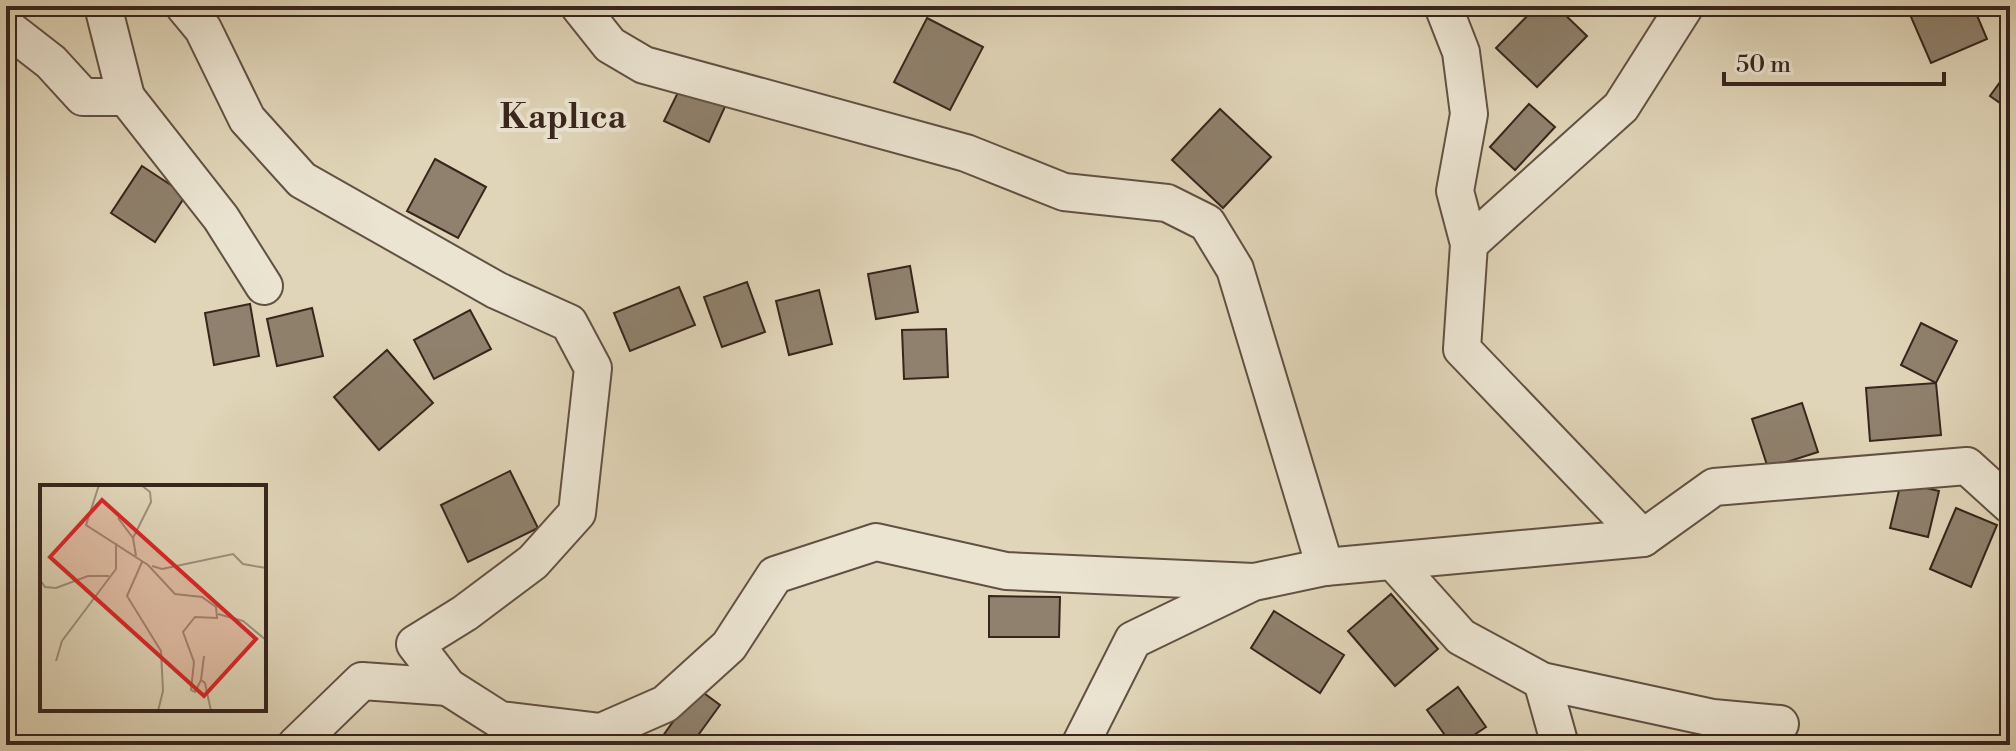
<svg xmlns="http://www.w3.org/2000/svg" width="2016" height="751" font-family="'Libre Bodoni',serif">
<rect width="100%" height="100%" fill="#e0d5b8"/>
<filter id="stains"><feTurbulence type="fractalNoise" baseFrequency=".0025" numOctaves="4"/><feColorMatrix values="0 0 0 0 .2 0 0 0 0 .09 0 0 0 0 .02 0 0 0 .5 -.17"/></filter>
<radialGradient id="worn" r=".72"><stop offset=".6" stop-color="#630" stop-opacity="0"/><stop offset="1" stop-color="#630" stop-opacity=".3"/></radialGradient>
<g fill="#8f816d" stroke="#38251c" stroke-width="2">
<path d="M1537,6H1556L1587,36L1537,87L1496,48Z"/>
<path d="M1917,6H1973L1987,39L1931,63L1908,10Z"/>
<path d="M927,18L983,47L950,110L894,82Z"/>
<path d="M2010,68V110L1990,96Z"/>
<path d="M684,80L728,100L709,142L664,121Z"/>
<path d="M1529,104L1555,127L1515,170L1490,147Z"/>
<path d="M1220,109L1271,157L1223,208L1172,160Z"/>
<path d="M435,159L486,187L458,238L407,211Z"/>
<path d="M142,166L186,195L155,242L111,213Z"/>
<path d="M910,266L918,312L876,319L868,274Z"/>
<path d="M747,282L765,332L722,347L704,297Z"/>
<path d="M679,287L695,325L630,351L614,313Z"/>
<path d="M819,290L832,344L789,355L776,301Z"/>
<path d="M250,304L259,356L214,365L205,313Z"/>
<path d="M312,308L323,356L277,366L267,319Z"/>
<path d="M470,310L491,349L434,379L414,340Z"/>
<path d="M1921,323L1957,341L1936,383L1901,365Z"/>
<path d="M946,329L948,377L904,379L902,330Z"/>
<path d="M387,350L433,403L379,450L334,397Z"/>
<path d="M1936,383L1941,435L1870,441L1866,388Z"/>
<path d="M1802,403L1818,452L1768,468L1752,419Z"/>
<path d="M510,471L538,528L468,562L441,505Z"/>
<path d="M1901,482L1939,491L1928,537L1890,528Z"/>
<path d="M1956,508L1997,525L1971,587L1930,569Z"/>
<path d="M1391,594L1438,649L1395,686L1348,631Z"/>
<path d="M989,596L1060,597L1059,637H989Z"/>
<path d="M1274,611L1344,655L1320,693L1251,648Z"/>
<path d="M1458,687L1486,727L1459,745H1452L1427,710Z"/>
<path d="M697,688L720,705L691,745H668L660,740Z"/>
<path d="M1607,739L1666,745H1606Z"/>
</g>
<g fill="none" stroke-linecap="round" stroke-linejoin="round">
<g stroke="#625143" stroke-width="40">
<g id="minor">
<path d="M184,6L203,29L247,119L302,180L496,290L569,323L593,368L577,513L533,562L465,613L415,644L448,687L500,720L601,732L665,704L729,646L775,575L876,542L1006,571L1254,582L1325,567L1643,538L1714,487L1967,466L2010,505"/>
<path d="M579,6L610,45L644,65L966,153L1064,192L1167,203L1207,223L1235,269L1325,567"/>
<path d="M1443,6L1461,52L1469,114L1455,191L1469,244L1462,349L1643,538"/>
<path d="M6,27L51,62L83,97H126L103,6"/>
<path d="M126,97L221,218L264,286"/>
<path d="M1469,244L1621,107L1685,6"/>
<path d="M1393,561L1461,637L1542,681L1713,718L1780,724"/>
<path d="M1542,681L1560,745"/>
<path d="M296,745L362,681L448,687"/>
<path d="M1080,745L1133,640L1249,584"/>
</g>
</g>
<use href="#minor" stroke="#ebe4d1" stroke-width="36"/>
</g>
<g text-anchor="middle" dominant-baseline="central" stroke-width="8" stroke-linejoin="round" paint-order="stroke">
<g font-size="34" font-weight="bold" fill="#38251c" stroke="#ebe4d1">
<text x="563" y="118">Kaplıca</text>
</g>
</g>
<g transform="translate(40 485)">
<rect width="226" height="226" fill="#e0d5b8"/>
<path fill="none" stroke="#9d8f7a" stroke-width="2" d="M59,0L46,40L108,80L135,109L162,112L176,122L177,133L155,132L143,147L154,177L151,205L155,207L161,195L165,198L171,226M78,33L93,53L96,71M93,53L111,17L110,7L101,0M102,77L87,111L121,166L123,206L118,226M112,81L122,84L193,69L203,79L226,83M0,95L5,102L16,103L48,91H69M178,129L203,136L226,155M16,176L22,156L76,84V58M161,195L164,171"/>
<path fill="#d62828" fill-opacity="0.15" stroke="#d62828" stroke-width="4" d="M62,15L216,154L164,211L10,72Z"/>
<rect width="226" height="226" fill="none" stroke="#38251c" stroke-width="4"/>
</g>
<rect width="2016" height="751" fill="none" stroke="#e0d5b8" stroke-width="32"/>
<rect x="8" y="8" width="2000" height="735" fill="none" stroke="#38251c" stroke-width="4"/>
<rect x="16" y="16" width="1984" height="719" fill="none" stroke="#38251c" stroke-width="2"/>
<path d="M1724 72v12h220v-12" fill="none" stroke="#38251c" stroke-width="4"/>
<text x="1736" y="72" font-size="24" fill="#38251c" stroke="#ebe4d1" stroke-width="6" paint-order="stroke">50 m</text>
<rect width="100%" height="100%" filter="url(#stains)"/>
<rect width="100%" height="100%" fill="url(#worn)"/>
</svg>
